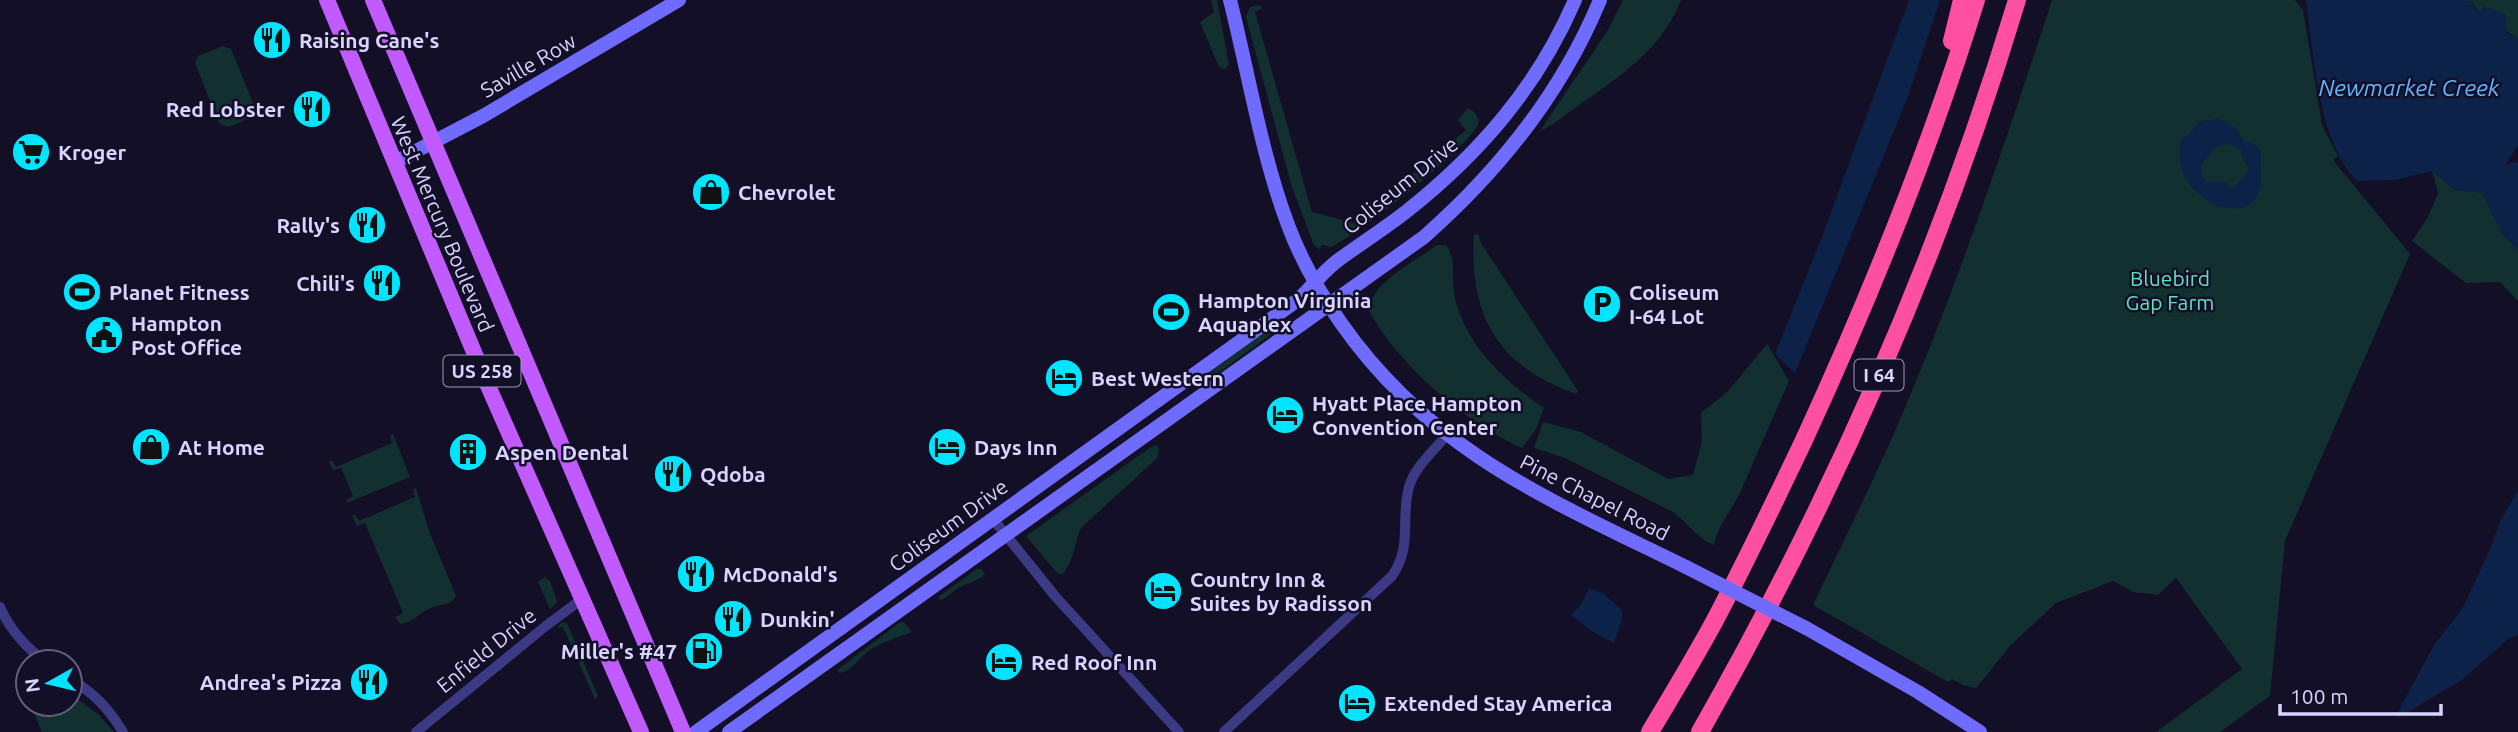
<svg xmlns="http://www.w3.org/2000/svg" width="2518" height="732" font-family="Ubuntu,sans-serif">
<rect width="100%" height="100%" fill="#130f26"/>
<g fill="#12302f">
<path d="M1211,0H1217L1229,65L1225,69L1219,67L1200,22L1214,12Z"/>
<path d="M1623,0H1681C1658,60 1599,88 1552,125L1540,131L1608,30Z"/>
<path d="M2052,0H2295L2303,10L2322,125L2338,156L2333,160L2410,254L2285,541L2270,696L2220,732H2156L2242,669L2176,578L2158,595L2133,592L2113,581L2056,603L2011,645L1976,688L1963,685L1952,679L1948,682L1813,605C1839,550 1867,494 1892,438C1954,296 2004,147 2052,0Z"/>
<path d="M2459,0H2518V39L2480,13L2472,2Z"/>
<path d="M1260,5L1262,8L1255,12L1312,212L1354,223L1466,130L1458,120L1468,108L1475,113L1479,121C1477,142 1355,237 1331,247L1322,245L1319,250L1313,243L1291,184L1246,17L1250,7Z"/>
<path d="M223,46L231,49L256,110L253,117L228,127L219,123L195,63L198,56Z"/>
<path d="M2432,171L2455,190L2483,193L2502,233L2518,250V301L2500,282L2466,283L2412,241L2427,219L2438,193Z"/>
<path d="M1478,234L1481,243L1578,391L1576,394C1498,366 1469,317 1474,235Z"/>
<path d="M1437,245H1446C1457,260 1451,275 1454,292C1462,342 1504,381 1544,408L1536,429L1522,448C1464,422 1398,365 1368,309C1375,280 1414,262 1437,245Z"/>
<path d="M1296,316L1213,377L1209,380L1205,376L1261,334Z"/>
<path d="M1767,344L1789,381L1739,495L1718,531L1714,545C1696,538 1687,521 1671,511L1565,458L1534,448L1543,422L1581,432L1668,479L1693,475L1702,441L1701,413L1728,391Z"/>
<path d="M393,434L410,477L347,503L346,500L353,496L341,468L333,470L329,461L332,460L336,467L392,443L390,436Z"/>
<path d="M1157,445L1159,450L1157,458L1081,528C1074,545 1074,560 1063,574H1058L1026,536L1151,447Z"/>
<path d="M416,488L429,531L456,596C451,606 440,604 431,608C420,612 412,623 400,624L395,617L403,613L365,523L357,526L352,516L355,514L359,521L415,497L413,490Z"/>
<path d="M977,569H981L985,574C977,582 969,582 960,587C953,591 948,597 941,600L938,597L942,594Z"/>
<path d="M545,577L550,581L557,602L550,609L538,582Z"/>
<path d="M562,622L567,623L598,696L595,699L563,627L557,628Z"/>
<path d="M904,622L912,632C898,637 883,642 870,650C858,658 854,670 839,673L837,670L899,623Z"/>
<path d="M70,693L99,715L114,732H42L30,704H70Z"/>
</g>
<g fill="#0c2248" fill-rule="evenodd">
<path d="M1909,0H1940L1907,99L1795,373L1775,354L1823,234Z"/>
<path d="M2306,0H2459L2472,2L2480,13L2484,6L2506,15L2505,32L2518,39V145L2506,164L2518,162V250L2502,233L2482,193L2455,190L2432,171L2395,180L2358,181C2319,148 2313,49 2306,0Z"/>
<path d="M2218,118L2235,127L2244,140L2253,143L2261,151C2260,161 2262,182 2260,189C2248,234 2164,195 2182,138L2190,134L2198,122ZM2230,144L2241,150L2242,158L2249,168L2248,171L2234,188H2230L2228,182H2206L2203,178L2201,166L2216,147Z"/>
<path d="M2518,491V635L2508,639L2462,680L2396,719L2402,704L2434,645L2462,609L2488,554L2501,519Z"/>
<path d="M1589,588L1603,593L1622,610V619L1614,643L1593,632L1571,615L1581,604Z"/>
</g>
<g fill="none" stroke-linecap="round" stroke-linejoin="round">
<g stroke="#3d3a85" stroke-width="10">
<path d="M993,519L1055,596L1179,732"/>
<path d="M0,607C10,630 25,647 46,662"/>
<path d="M70,678C95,695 107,706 123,732"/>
<path d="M416,732L547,625L582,599"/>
<path d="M1224,732L1392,576C1413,546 1400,519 1409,487C1414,468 1434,450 1447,435"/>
</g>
<g stroke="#6f6bff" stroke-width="14">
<path d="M1230,0C1249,75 1261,153 1288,225C1301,260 1320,293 1341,323C1431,452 1550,500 1686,567"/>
<path d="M395,162L483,116L679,0"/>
<path d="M1806,628L1918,692L1980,732"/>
<path d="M696,732L1299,299C1312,286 1323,272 1337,261C1360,244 1384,229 1407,211C1480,153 1538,86 1575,0"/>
<path d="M729,732L1424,237C1500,170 1561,94 1600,0"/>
</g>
<g stroke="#c25bff" stroke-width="16">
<path d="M327,0L489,388L641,732"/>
<path d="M373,0L683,732"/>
</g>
<g stroke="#ff4fa3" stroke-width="18">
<path d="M1952,41L1962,0"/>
<path d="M1650,732C1672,695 1694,659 1714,622C1746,562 1775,501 1804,440C1870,297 1929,151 1976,0"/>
<path d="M1700,732C1832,500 1940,256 2017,0"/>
</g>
<path stroke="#6f6bff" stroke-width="14" d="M1686,567L1806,628"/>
</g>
<defs>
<g id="restaurant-disc" transform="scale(2.0125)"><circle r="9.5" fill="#00e5ff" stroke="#130f26"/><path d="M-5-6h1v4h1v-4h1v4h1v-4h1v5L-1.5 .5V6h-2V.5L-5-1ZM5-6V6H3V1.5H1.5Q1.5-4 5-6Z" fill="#111"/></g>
<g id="supermarket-disc" transform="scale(2.0125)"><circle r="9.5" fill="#00e5ff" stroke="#130f26"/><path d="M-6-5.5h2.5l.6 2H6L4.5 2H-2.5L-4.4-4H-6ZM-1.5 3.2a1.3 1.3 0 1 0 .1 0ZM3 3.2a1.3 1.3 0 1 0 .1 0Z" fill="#111"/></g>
<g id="shop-disc" transform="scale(2.0125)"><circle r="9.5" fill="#00e5ff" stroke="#130f26"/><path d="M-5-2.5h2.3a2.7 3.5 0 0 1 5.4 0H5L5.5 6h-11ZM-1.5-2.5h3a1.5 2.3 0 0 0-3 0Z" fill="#111"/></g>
<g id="stadium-disc" transform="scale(2.0125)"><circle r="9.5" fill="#00e5ff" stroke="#130f26"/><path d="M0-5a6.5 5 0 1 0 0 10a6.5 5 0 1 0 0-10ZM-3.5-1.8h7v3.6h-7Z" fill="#111"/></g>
<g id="parking-disc" transform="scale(2.0125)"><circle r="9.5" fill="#00e5ff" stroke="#130f26"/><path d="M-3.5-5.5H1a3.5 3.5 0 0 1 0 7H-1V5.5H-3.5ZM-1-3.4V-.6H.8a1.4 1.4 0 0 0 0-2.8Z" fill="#111"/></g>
<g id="civic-disc" transform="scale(2.0125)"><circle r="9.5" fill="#00e5ff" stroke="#130f26"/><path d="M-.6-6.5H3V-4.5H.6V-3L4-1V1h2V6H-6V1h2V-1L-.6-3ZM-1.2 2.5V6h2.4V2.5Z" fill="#111"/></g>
<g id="hotel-disc" transform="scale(2.0125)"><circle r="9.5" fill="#00e5ff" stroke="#130f26"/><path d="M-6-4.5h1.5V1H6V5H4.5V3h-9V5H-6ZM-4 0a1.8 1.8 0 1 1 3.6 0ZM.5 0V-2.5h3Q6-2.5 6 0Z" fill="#111"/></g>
<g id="building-disc" transform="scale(2.0125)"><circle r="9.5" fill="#00e5ff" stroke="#130f26"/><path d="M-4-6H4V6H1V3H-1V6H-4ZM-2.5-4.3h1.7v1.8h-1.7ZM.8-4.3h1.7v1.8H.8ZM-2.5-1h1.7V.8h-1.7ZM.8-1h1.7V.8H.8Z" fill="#111"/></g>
<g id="fuel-disc" transform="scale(2.0125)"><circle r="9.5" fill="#00e5ff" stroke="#130f26"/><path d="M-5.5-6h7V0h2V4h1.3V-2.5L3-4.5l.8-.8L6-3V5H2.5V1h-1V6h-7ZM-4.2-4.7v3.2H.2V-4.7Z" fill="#111"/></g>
</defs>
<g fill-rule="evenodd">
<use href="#restaurant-disc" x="272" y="40"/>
<use href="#restaurant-disc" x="312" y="109"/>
<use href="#supermarket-disc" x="31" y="152"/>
<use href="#shop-disc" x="711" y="192"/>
<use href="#restaurant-disc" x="367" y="225"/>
<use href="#restaurant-disc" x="382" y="283"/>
<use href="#stadium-disc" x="82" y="292"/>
<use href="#parking-disc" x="1602" y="304"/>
<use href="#stadium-disc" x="1171" y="312"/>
<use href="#civic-disc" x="104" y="335"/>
<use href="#hotel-disc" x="1064" y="378"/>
<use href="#hotel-disc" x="1285" y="415"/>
<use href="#shop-disc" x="151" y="447"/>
<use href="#hotel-disc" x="947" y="447"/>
<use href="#building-disc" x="468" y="452"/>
<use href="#restaurant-disc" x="673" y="474"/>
<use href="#restaurant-disc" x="696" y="574"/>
<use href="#hotel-disc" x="1163" y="591"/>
<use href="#restaurant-disc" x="733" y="619"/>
<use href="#fuel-disc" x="704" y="651"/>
<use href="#hotel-disc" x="1004" y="662"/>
<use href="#restaurant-disc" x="369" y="682"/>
<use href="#hotel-disc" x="1357" y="703"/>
</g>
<g text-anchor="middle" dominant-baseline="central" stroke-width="5" stroke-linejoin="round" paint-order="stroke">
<g fill="#130f26" stroke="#9e99be" stroke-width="2">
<rect x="443.5" y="355.5" width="77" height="31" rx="5"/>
<rect x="1854.5" y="359.5" width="49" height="31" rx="5"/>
</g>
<g font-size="19" font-weight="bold" fill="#d9d4ff">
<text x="482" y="371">US 258</text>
<text x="1879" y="375">I 64</text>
</g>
<g font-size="21" font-weight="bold" fill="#d9d4ff" stroke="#130f26" text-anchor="start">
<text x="299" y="40">Raising Cane's</text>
<text x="285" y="109" text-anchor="end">Red Lobster</text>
<text x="58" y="152">Kroger</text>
<text x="738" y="192">Chevrolet</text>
<text x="340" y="225" text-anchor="end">Rally's</text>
<text x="355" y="283" text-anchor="end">Chili's</text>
<text x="109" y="292">Planet Fitness</text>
<text x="1629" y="292">Coliseum<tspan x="1629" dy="24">I-64 Lot</tspan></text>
<text x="1198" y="300">Hampton Virginia<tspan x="1198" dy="24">Aquaplex</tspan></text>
<text x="131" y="323">Hampton<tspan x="131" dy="24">Post Office</tspan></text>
<text x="1091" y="378">Best Western</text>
<text x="1312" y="403">Hyatt Place Hampton<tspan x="1312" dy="24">Convention Center</tspan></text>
<text x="178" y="447">At Home</text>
<text x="974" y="447">Days Inn</text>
<text x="495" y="452">Aspen Dental</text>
<text x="700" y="474">Qdoba</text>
<text x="723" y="574">McDonald's</text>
<text x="1190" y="579">Country Inn &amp;<tspan x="1190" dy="24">Suites by Radisson</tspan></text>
<text x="760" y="619">Dunkin'</text>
<text x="677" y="651" text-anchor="end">Miller's #47</text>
<text x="1031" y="662">Red Roof Inn</text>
<text x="342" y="682" text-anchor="end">Andrea's Pizza</text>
<text x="1384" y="703">Extended Stay America</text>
</g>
<g font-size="21" fill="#d9d4ff" stroke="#130f26">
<text transform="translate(528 65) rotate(-30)">Saville Row</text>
<text transform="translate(1400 185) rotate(-39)">Coliseum Drive</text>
<text transform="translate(443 224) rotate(67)">West Mercury Boulevard</text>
<text transform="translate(1595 497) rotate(27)">Pine Chapel Road</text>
<text transform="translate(948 525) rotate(-36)">Coliseum Drive</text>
<text transform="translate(486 650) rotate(-39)">Enfield Drive</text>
</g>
<g font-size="21" fill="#5fe0c0" stroke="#130f26">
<text x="2170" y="278">Bluebird<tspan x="2170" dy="24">Gap Farm</tspan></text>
</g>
<g font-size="23" font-style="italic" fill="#62b6ff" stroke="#130f26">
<text x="2409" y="87">Newmarket Creek</text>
</g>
</g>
<g transform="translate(49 683) rotate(262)"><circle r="33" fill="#130f26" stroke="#625e7d" stroke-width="2"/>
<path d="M0-5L12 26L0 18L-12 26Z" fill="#00e5ff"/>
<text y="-10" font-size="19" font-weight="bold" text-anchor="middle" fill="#d9d4ff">N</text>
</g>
<path d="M2280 704v10h161v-10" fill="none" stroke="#d9d4ff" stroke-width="3.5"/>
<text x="2290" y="704" font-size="21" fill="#d9d4ff" stroke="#130f26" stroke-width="5" paint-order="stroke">100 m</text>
</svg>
